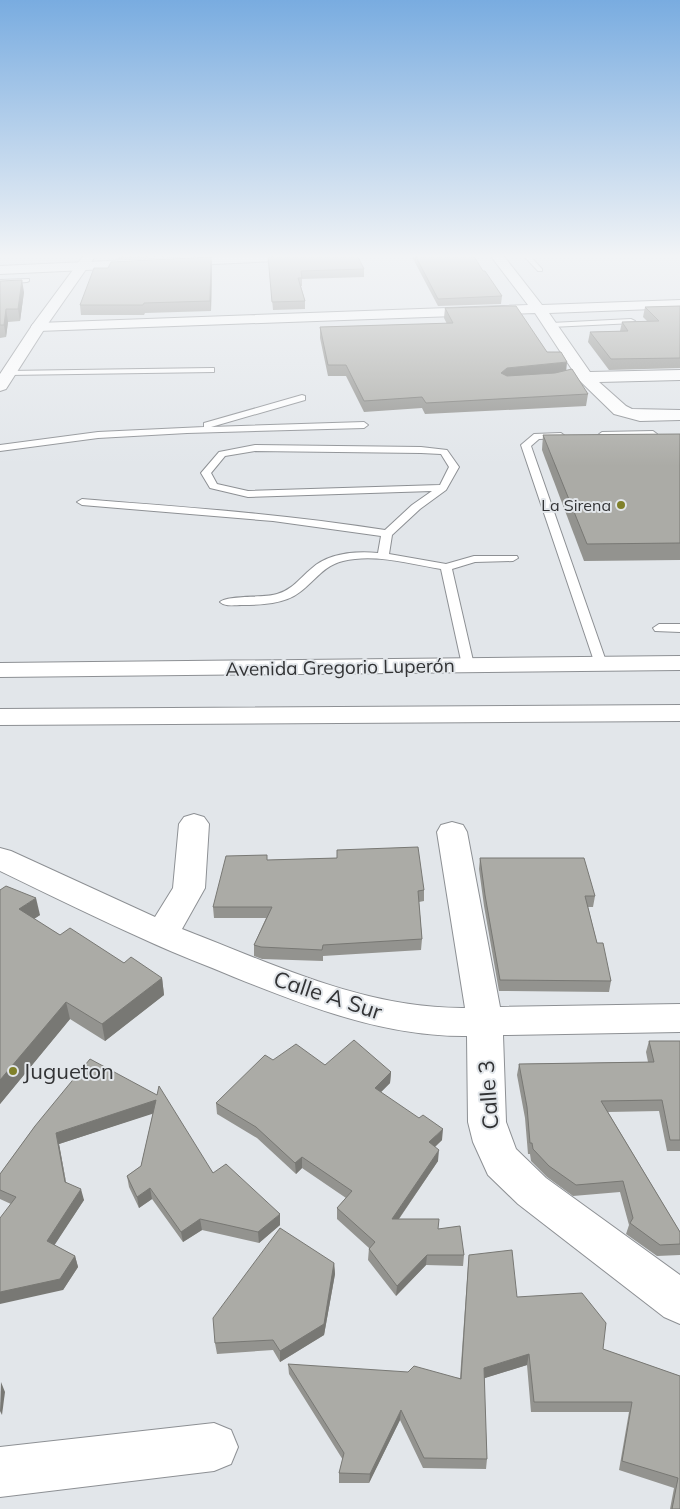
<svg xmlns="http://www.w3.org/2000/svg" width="680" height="1509" font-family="Mulish,sans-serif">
<rect width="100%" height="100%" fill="#e2e6ea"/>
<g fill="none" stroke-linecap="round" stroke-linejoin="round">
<g stroke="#8d9094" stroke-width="2">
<g id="service">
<path d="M523,255H529L542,269V271H538Z"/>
<path d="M29,279V281L27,282L0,284V280Z"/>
<path d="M631,319L635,321L634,323L551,327L547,325L551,323Z"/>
<path d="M211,368H214V372L8,375L4,373L8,371Z"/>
<path d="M302,395L305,396V400L211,427L364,422L368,425L364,428L187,433L98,438L0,451V445L98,432L204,427V423Z"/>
<path d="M653,431L657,434L656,436L602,438L598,435L602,432Z"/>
<path d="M561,433L565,436L564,438L539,439L531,446L607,664L601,668L595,664L521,445L534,434Z"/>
<path d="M255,445L421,447L447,450L459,467L446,490L420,509L392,535L389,554L446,564L474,556H517L518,558L513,561L475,562L452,569L474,665L472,668H464L462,665L441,569C409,564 375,553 343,561C323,566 316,580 300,592C285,604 261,605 242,605C235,605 225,607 220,602C227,595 265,598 277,594C292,590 300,578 311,569C328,553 356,551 378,553L381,536L273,521L82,505L77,502L82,499C183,507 284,514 385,530L412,505L432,491L248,497L210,488L201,473L219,452ZM255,451L421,453L441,454L449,467L440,485L248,491L217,484L211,473L225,456Z"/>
<path d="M659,624H680V632L655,631L653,628Z"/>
</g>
</g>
<g stroke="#8d9094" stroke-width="2">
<g id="minor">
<path d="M237,255H323L317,259L0,274V266Z"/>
<path d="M490,255H503L542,305L680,300V308L549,313L590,372L680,370V380L599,382L626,406L632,409L680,410V420L640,421L614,414L579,380L535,313L38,331L33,330L31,327L33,324L38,323L528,305Z"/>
<path d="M194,814L204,817L209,824L205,888L182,929C273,964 365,1009 465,1008L437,832L441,825L452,822L463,825L467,832L500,1007L680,1004V1032L503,1035L506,1122L516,1149L546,1178L680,1275V1324L664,1317L518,1204L488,1175L473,1142L468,1122L467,1036C385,1037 309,1007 234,977C206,965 178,955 150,942C100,920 50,895 0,871V848L11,851L155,917L173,888L179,824L184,817Z"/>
<path d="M214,1423L231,1430L238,1447L231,1464L214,1471L0,1497V1447Z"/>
</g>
</g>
<g stroke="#8d9094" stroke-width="2">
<path id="tertiary" d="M84,255H96L45,328L6,389L0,391V374L33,324Z"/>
</g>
<g stroke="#8d9094" stroke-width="2">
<g id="primary">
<path d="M680,656V670L0,677V663Z"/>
<path d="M680,705V721L0,725V709Z"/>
</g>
</g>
<use href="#service" fill="#fff" fill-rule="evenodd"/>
<use href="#minor" fill="#fff" fill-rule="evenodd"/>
<use href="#tertiary" fill="#fff" fill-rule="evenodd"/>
<use href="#primary" fill="#fff" fill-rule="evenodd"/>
</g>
<g fill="#93938f">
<path d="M118,255H196L119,259Z"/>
<path d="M411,255H473L483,271L502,296L501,304L438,306Z"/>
<path d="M268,256L364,269V277L302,279V286H301L305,301V309L273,310Z"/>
<path d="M211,257L212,266L211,311L145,313L144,315H81L80,305L108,268Z"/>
<path d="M0,281L24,292L20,321L8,322L6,337L0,338Z"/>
<path d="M680,306V368L609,370L588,342L590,332L620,331L622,322L647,321L643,317L645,307Z"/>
<path d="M445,308L547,352L566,370L588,394L586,406L425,414L422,408L364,412L346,376H328L320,338V327L447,324L444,318Z"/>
<path d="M680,434V560L584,561L542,450L543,435Z"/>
<path d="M337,850L424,890V901L419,902L422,939L421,950L323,956V961L262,959L254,956V945L266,918H214L213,907L267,860L337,858Z"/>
<path d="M480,858L595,896L593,907H588L597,943L611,981L609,992L499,991L484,906L479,869Z"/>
<path d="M0,890L40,915L34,919L60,935L124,963L162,978L164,995L105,1041L70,1019L0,1104Z"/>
<path d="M649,1041H680V1151H667L659,1111L608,1112L680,1232V1255L657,1256L626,1234L629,1225L620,1192L573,1196L547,1177L531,1161L530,1154H528L525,1118L517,1075L519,1064L648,1062L646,1052Z"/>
<path d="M273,1060L391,1072L390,1083L381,1092L442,1140L435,1147L438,1161L399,1219L438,1229L464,1255L463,1266L426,1265L396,1296L368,1260L369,1248L337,1219V1208L346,1198L302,1168L296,1174L257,1138L217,1114L216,1103Z"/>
<path d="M157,1095L213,1173L280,1225L259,1243L202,1230L183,1242L152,1199L139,1208L129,1187L127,1176L141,1166L153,1113L59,1144L66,1182L84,1200L54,1245L75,1256L78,1267L63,1290L11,1204L0,1199V1174L35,1126Z"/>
<path d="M469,1255L517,1297L603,1349L680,1376V1509H670L674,1488L619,1470L629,1412H531L527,1365L484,1378L487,1459L486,1469L423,1468L400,1420L369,1483H339V1473L343,1460L289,1374L288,1364L460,1378L468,1266Z"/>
<path d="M334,1263L335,1274L324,1335L280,1362L273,1350L217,1354L215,1343Z"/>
</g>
<g fill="#787874">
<path d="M211,257L212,266L211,311L210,301Z"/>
<path d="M22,280L24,292L20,321L18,309Z"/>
<path d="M6,309L8,322L6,337L4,325Z"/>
<path d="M567,362L566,373L506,379L501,373L507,368Z"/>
<path d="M36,898L40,915L23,926L19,909Z"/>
<path d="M162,978L164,995L105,1041L102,1024Z"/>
<path d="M66,1002L70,1019L0,1104V1080Z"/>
<path d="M391,1072L390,1083L374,1099L375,1088Z"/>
<path d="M156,1100L158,1112L59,1144L68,1193L56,1133Z"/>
<path d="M443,1129L442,1140L428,1153L429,1142Z"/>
<path d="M439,1150L438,1161L391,1230L392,1219Z"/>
<path d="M302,1157V1168L296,1174L295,1163Z"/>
<path d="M150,1188L152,1199L139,1208L137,1197Z"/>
<path d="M81,1189L84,1200L50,1252L47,1241Z"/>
<path d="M280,1214V1225L259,1243L258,1232Z"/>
<path d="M200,1219L202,1230L183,1242L181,1232Z"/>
<path d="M427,1255L426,1265L396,1296L397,1286Z"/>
<path d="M75,1256L78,1267L63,1290L0,1304V1292Z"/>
<path d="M334,1263L335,1274L324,1335L280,1362V1351Z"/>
<path d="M529,1354L527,1365L482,1379L484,1368Z"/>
<path d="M1,1382L5,1392L2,1415L0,1411Z"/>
<path d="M401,1410L400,1420L369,1483L370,1474Z"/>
</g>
<g fill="#ababa6" stroke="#787874">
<path d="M279,255H357L364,269L301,271L302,278H298L305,301L272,302L268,256Z"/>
<path d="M415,255H473L483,271H485L502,296L438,299Z"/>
<path d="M211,257L210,301L144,303L143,305H80L94,268H108L111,262Z"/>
<path d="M22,280L18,309H6L4,325H0V281Z"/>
<path d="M509,306H516L547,352H561L567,362L507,368L501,373L507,376L555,373L572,369L588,394L426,403L422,397L364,401L346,365H328L320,327L453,323L445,308Z"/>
<path d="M680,306V358L611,359L590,332L628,331L622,322L659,321L645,307Z"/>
<path d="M680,434V543L587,544L543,435Z"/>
<path d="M418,847L424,890L418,891L422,939L323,945L322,950L261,947L254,945L272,907H213L226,856L267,855V860L337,858V850Z"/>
<path d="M480,858H584L595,896H585L597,943H603L611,981L500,980L485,895Z"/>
<path d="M6,886L36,898L19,909L60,935L70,928L124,963L131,957L162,978L102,1024L66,1002L0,1080V890Z"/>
<path d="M354,1040L391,1072L375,1088L419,1118L423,1115L443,1129L429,1142L439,1150L392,1219H439L438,1229L460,1226L464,1255H427L397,1286L369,1249L375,1242L337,1208L352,1191L302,1157L295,1163L256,1127L216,1103L265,1055L273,1060L296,1044L325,1065Z"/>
<path d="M649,1041H680V1140H670L662,1100L601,1101L680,1232V1244L660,1245L630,1223L633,1218L623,1181L576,1185L549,1166L533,1149L532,1143H530L527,1107L519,1064L654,1062Z"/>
<path d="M90,1059L157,1095L159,1086L213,1173L226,1164L280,1214L258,1232L200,1219L181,1232L150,1188L137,1197L127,1176L141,1166L156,1100L56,1133L65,1182L81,1189L47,1241L75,1256L60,1279L0,1292V1218L16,1197L0,1190V1174L35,1126Z"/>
<path d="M280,1228L334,1263L324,1324L280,1351L273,1340L215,1343L213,1318Z"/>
<path d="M512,1250L517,1297L582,1293L606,1323L603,1349L680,1376V1509H672L678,1478L622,1461L632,1402H534L529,1354L484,1368L487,1459L424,1458L401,1410L370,1474L339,1473L344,1453L288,1364L408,1372L414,1366L461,1379L469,1255Z"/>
</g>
<linearGradient id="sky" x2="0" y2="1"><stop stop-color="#79ace0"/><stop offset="0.55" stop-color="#f2f4f6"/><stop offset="1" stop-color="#f2f4f6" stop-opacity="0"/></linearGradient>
<rect width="680" height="466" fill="url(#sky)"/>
<g fill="#80812b" stroke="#e2e6ea" stroke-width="2">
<circle cx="621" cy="505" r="5"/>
<circle cx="13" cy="1071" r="5"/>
</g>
<g text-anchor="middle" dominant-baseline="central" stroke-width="4" stroke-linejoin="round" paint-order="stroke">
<g font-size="16" fill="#323335" stroke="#e2e6ea" text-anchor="end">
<text x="611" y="505">La Sirena</text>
</g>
<g font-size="19" fill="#323335" stroke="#e2e6ea">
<text transform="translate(340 667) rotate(-1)">Avenida Gregorio Luperón</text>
</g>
<g font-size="22" fill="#323335" stroke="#e2e6ea">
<text transform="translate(328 995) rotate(18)">Calle A Sur</text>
<text transform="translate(488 1095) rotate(-94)">Calle 3</text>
</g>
<g font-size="22" fill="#323335" stroke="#e2e6ea" text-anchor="start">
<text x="23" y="1071">Jugueton</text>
</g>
</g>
</svg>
